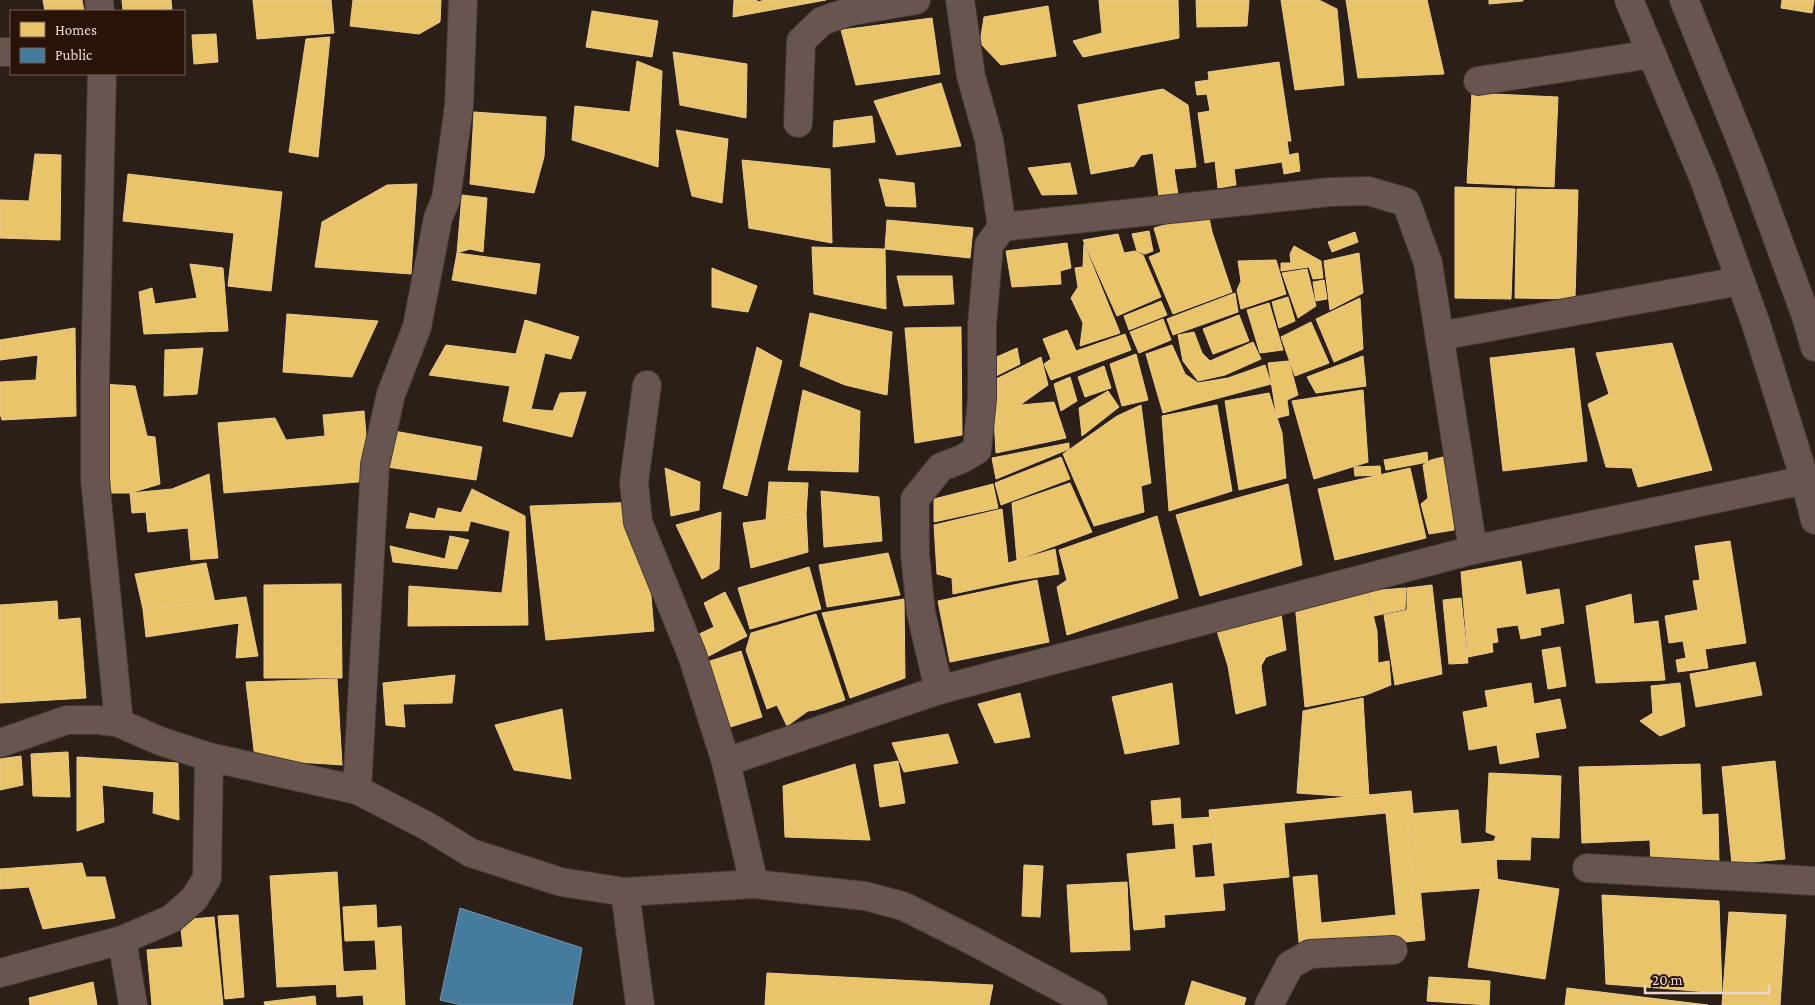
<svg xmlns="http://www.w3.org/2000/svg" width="1815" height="1005" font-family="'Crimson Pro',serif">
<rect width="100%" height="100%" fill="#2c1f17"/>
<g fill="#e9c46a" stroke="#e9ca89">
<path d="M43,0H82L84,11H45Z"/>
<path d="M122,0H171L172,11H123Z"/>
<path d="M253,0H331L334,33L257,39Z"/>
<path d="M353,0H441L440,22L419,34L350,26Z"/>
<path d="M734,0H757V2L765,0H826L733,17Z"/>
<path d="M1099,0H1178L1179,38L1083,57L1073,41L1102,33Z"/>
<path d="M1196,0H1249L1247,26L1197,27Z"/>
<path d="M1281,0H1319L1337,9L1344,85L1295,90Z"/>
<path d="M1346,0H1427L1444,74L1358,78Z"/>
<path d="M1489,0H1523V1L1489,4Z"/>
<path d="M1782,0H1814L1812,13L1781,8Z"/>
<path d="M1048,6L1056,56L1001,65L980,43L984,17Z"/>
<path d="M592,11L658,21L652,57L586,47Z"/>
<path d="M932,18L940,74L856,85L841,30Z"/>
<path d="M216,34L218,62L194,64L192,35Z"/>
<path d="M330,37L318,157L289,152L306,39Z"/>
<path d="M673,52L747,64L746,118L680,105Z"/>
<path d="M637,61L662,71L658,167L572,140L575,106L630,112Z"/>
<path d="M1279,62L1291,141H1287L1289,155L1298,153L1300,171L1284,174L1282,162L1234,169L1236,185L1218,188L1215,161L1205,163L1198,113L1210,111L1207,94L1197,95L1195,82L1209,80L1208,72Z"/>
<path d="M941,83L961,146L897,155L874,101Z"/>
<path d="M1163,89L1188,105L1196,167L1174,169L1178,195L1159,197L1153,153L1141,155L1134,166L1091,174L1078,105Z"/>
<path d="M1472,93L1558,97L1554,187L1467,183Z"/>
<path d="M474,112L546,117L544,157L534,193L470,184Z"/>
<path d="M872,116L875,142L833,147L834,121Z"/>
<path d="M676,130L728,139L722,203L692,196Z"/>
<path d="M35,154L61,155L60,240L0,238V200L29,201Z"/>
<path d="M742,160L830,169L832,243L749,228Z"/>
<path d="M1070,163L1077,194L1042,195L1028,168Z"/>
<path d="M128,174L282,192L271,291L228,286L234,233L123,221Z"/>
<path d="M879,179L914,183L916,207L886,206Z"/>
<path d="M417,184L411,274L315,267L322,222L387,185Z"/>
<path d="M1455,187L1515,189L1511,299L1455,298Z"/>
<path d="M1517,189L1578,190L1575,299L1515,298Z"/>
<path d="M462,195L487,198L483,252L470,249L457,253Z"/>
<path d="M1208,213L1212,232L1232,292L1173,314L1149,257L1161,252L1154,228Z"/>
<path d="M887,220L973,228L970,258L885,249Z"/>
<path d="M1149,231L1153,251L1145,254L1137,251L1132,234Z"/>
<path d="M1355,232L1358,242L1332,252L1328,242Z"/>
<path d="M1118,234L1124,253L1135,251L1143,255L1161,297L1117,316L1083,240Z"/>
<path d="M1067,243L1071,268L1060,271L1061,284L1012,287L1006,251Z"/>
<path d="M1084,244L1120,333L1080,346L1083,323L1071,298L1078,287L1075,268L1083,267Z"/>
<path d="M1294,246L1321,261L1323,278L1313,279L1309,267L1281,271V263H1291L1290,254Z"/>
<path d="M812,247L885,249L886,309L814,294Z"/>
<path d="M457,253L540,264L536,294L452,280Z"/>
<path d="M1359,253L1363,293L1330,310L1324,261Z"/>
<path d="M1276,260L1286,294L1241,309L1237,290L1241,281L1238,261Z"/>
<path d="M190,264L223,268L228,331L144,334L139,292L152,288L155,304L197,298Z"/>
<path d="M712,268L757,286L748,312L712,307Z"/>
<path d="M1307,269L1316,306L1298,318L1282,273Z"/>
<path d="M897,276H952L954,304L904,306Z"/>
<path d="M1324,280L1327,299L1316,301L1313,282Z"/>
<path d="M1235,293L1238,312L1173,335L1167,319Z"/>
<path d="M1288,297L1295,321L1279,328L1272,302Z"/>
<path d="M1360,298L1363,349L1334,362L1316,319Z"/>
<path d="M1161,301L1167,315L1129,330L1124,316Z"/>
<path d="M1269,303L1283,350L1260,353L1247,310Z"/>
<path d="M810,313L892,332L887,395L845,385L800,366Z"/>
<path d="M287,314L378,321L352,377L283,372Z"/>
<path d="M1239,315L1249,341L1213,354L1203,329Z"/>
<path d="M1163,319L1171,340L1139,353L1130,332Z"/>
<path d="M525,320L579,337L571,359L545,353L531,409L553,411L560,393L586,392L572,437L503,421L510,386L429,375L446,345L516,354Z"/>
<path d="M1311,322L1329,363L1295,376L1281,337Z"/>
<path d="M961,327L962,435L915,443L905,328Z"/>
<path d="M75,328L76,416L2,420L0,414V382L36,380L38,355L0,360V340Z"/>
<path d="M1067,330L1076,351L1125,334L1131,350L1051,380L1044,364L1051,359L1043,339Z"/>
<path d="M1194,332L1202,353L1210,361L1253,342L1261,359L1225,375L1198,381L1183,361L1178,335Z"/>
<path d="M1672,343L1712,470L1638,487L1632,468L1606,467L1588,404L1609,394L1596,353Z"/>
<path d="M1172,345L1185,374L1198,383L1228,378L1265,365L1271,384L1163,413L1146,354Z"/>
<path d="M757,347L782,361L747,496L723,488Z"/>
<path d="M203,348L197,394L164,396L165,350Z"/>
<path d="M1017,348L1020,364L994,377L992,359Z"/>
<path d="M1574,348L1587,461L1503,471L1490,358Z"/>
<path d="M1136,354L1148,400L1122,406L1110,364Z"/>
<path d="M1363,356L1366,386L1316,393L1307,377Z"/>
<path d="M1041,357L1048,385L1020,405L1054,402L1066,438L996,453L992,381Z"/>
<path d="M1289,361L1298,395L1287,400L1289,415L1277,418L1268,363Z"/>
<path d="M1104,366L1111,388L1085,397L1078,377Z"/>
<path d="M1070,377L1077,401L1061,411L1054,384Z"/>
<path d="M101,384L135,386L147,436L155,437L160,484L130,493H107Z"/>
<path d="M803,390L860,411L858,472L788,470Z"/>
<path d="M1363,390L1368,462L1314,479L1292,401Z"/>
<path d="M1108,391L1119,407L1082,436L1079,408Z"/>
<path d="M1269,393L1282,433L1286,478L1239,490L1225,401Z"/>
<path d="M1141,405L1151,483L1141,486L1144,512L1094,526L1063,454L1117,416Z"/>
<path d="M1217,405L1232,491L1169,511L1162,416Z"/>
<path d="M364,411L370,481L224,493L218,423L275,418L286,440L325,436L323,415Z"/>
<path d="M394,431L482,447L476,480L387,467Z"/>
<path d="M1069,443V449L996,479L992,458Z"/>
<path d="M1427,452L1428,462L1386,470L1384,460Z"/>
<path d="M1447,456L1454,530L1429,534L1421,504L1428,498L1423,465L1431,460Z"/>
<path d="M1061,457L1070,479L1001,505L995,483Z"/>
<path d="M1380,466L1381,475L1355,476L1354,467Z"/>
<path d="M665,468L700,482L699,510L671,516Z"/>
<path d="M1410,468L1426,538L1335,560L1318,489Z"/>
<path d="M209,474L218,558L191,560L188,528L148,532L146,512L132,513L130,493L172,489Z"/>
<path d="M769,482L808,483L806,514L766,520Z"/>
<path d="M1070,483L1092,532L1017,560L1012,503Z"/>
<path d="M993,484L998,508L934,522V499Z"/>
<path d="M1288,484L1302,565L1200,596L1176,515Z"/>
<path d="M472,489L525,516L528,625L408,626L409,586L502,593L510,531L459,518Z"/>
<path d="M821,491L879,497L882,541L824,547Z"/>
<path d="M643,502L654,631L546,640L530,506Z"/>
<path d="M438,508L472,515L468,531L406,528L410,513L435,519Z"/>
<path d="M1002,509L1008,563L1055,549L1059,574L1013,581L953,594L952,578L937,574L934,525Z"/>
<path d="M721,512L719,569L702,579L676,525Z"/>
<path d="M806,514L808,552L751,568L743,523Z"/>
<path d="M1157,516L1178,598L1067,635L1057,587L1067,580L1059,550Z"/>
<path d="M450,536L469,540L457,569L393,562L390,546L445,559Z"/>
<path d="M1730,541L1746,643L1705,649L1708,668L1678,672L1676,660L1686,658L1683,641L1669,643L1665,616L1698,610L1693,581L1700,580L1695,546Z"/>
<path d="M888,553L900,595L827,607L819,565Z"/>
<path d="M1521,561L1526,595L1559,589L1564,623L1540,628L1541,635L1521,639L1518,625L1496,628L1498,642L1492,643L1493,652L1468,657L1461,572Z"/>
<path d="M206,563L215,603L143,609L135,574Z"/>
<path d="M809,567L821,609L750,629L738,588Z"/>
<path d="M1037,580L1049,642L950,662L938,601Z"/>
<path d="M341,584L342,678H264V585Z"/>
<path d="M1432,585L1442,674L1395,685L1384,615L1407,610V588Z"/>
<path d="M1406,588L1405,609L1374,616L1368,591Z"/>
<path d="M1367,591L1377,631L1378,663L1389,661L1391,685L1366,695L1305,707L1295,603Z"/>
<path d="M725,592L747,636L707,657L695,636L714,627L704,603Z"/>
<path d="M1631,594L1634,624L1658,621L1665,680L1596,683L1586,606Z"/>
<path d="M246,597L258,656L236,658L239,623L146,637L143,609Z"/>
<path d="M1461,598L1468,663L1449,664L1443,600Z"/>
<path d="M904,599L905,678L850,698L822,613Z"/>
<path d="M57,601L58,620L80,618L86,698L0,703V605Z"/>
<path d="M1280,606L1286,650L1266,657L1261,666L1266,705L1236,714L1228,666L1215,625Z"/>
<path d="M816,614L845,700L815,710L808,711L787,726L777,705L767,709L746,650L751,633Z"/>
<path d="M1560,647L1566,686L1548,689L1542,650Z"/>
<path d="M741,651L762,717L724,729L704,663Z"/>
<path d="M1755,662L1762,695L1696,707L1690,674Z"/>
<path d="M455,675L452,703L403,704L405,727L386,725L383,683Z"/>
<path d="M337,679L342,765L255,759L246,682Z"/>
<path d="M1172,683L1179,744L1125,754L1112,697Z"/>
<path d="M1531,683L1534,704L1560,699L1566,728L1535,733L1539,757L1500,764L1497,745L1469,750L1463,712L1488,707L1485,691Z"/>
<path d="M1680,683L1685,726L1660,736L1640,721L1653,713L1651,686Z"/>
<path d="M1020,693L1030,737L995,743L978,704Z"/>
<path d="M1363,698L1369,798L1297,793L1303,711Z"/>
<path d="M562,709L571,779L514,770L495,725Z"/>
<path d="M948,734L958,763L904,772L892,743Z"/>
<path d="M68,752L70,797L33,796L31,754Z"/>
<path d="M21,756L23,785L0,790V759Z"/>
<path d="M77,757L178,763L179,820L153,813L154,792L102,785L104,822L77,831Z"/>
<path d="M898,761L905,803L880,807L874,765Z"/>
<path d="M1775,761L1785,859L1732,864L1722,767Z"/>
<path d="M855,764L870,840L785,837L783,786Z"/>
<path d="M1700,764L1702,815L1718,814L1719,864L1651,867L1650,840L1582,843L1579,767Z"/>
<path d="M1489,773L1561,776L1559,838L1531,837L1530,860L1487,859L1496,836L1486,832Z"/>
<path d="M1411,791L1425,940L1300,952L1293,877L1317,875L1321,923L1396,915L1386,813L1284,823L1289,877L1216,884L1209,810Z"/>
<path d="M1180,798L1181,819L1213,817L1215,842L1192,845L1195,878L1222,876L1225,910L1164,915L1165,927L1134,930L1127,854L1176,849L1174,823L1153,825L1151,801Z"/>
<path d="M1458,810L1461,844L1495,841L1498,887L1413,893L1407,814Z"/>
<path d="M82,863L86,877H105L115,918L43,929L29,887L0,889V869Z"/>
<path d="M1024,865L1043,866L1040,917L1022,916Z"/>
<path d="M337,872L344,984L277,987L270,876Z"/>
<path d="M1482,877L1559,889L1545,979L1468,967Z"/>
<path d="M1127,882L1130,950L1071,952L1067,885Z"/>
<path d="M1602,895L1719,901L1722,993L1606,984Z"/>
<path d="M376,905L377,928L401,926L405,1005H364L363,995L337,997L336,972L377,970L375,940L345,941L343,907Z"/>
<path d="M1729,912L1786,915L1780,1005H1722Z"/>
<path d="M238,915L244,997L225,999L218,916Z"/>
<path d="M214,917L223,1005H152L147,950L183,947L180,920Z"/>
<path d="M767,973L993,985L989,1005H765Z"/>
<path d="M1429,977L1490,981L1489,1005L1427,1001Z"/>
<path d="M1192,981L1246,998L1244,1005H1185Z"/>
<path d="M93,982L97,1005H30L29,998Z"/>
<path d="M1567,988L1708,1005H1565Z"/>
<path d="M315,996L316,1005H265L264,1002Z"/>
</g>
<path fill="#457b9d" stroke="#7697ac" d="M460,908L582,948L572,1005H461L440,1000Z"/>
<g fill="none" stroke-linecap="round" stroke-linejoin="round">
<g stroke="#453a33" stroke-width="30">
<g id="minor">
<path d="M99,0L100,11"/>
<path d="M0,52H11"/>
<path d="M102,74L95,380V479L119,723"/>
<path d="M1478,81L1652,54"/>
<path d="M798,123L801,41L822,21L848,12L916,0"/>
<path d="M1002,227L1330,192L1368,191L1406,202L1428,263L1473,550"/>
<path d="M1440,336L1740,281"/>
<path d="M647,385L634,482L638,522L692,655L726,762L754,884"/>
<path d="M939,690L1473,550L1805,480"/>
<path d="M0,743L67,720H98L119,723L160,741L209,757L357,790L427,826L471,853L561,882L625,892"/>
<path d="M726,762L939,690L921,613L915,554V499L941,467L962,459L977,450L982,398V325L989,245L1002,227L989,140L971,76L960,0"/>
<path d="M357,790L375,465L391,394L417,327L438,218L446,199L459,106L463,0"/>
<path d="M1587,868L1815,881"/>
<path d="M0,973L122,940"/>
<path d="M133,1005L122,940L171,919L194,899L207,878L209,757"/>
<path d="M640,1005L625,892L754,884L865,896L903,906L975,942L1093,1005"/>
<path d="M1269,1005L1290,965L1310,954L1393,950"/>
</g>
</g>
<g stroke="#453a33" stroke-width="30">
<g id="tertiary">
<path d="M1629,0L1704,179L1756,324L1805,480L1815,520"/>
<path d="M1684,0L1749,161L1806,316L1815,347"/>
</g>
</g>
<use href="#minor" stroke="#685552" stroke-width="28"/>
<use href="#tertiary" stroke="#685552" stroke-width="28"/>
</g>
<rect x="10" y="10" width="175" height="65" fill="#291206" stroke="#766157"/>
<rect x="20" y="22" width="25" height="15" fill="#e9c46a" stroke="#766157"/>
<text x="55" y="35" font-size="15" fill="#e9d8d0">Homes</text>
<rect x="20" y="48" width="25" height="15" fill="#457b9d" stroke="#766157"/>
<text x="55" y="60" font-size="15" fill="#e9d8d0">Public</text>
<path d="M1645 985v8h124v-8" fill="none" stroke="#e9d8d0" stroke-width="2.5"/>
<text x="1652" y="985" font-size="15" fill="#e9d8d0" stroke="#291206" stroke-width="4" paint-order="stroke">20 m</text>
</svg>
